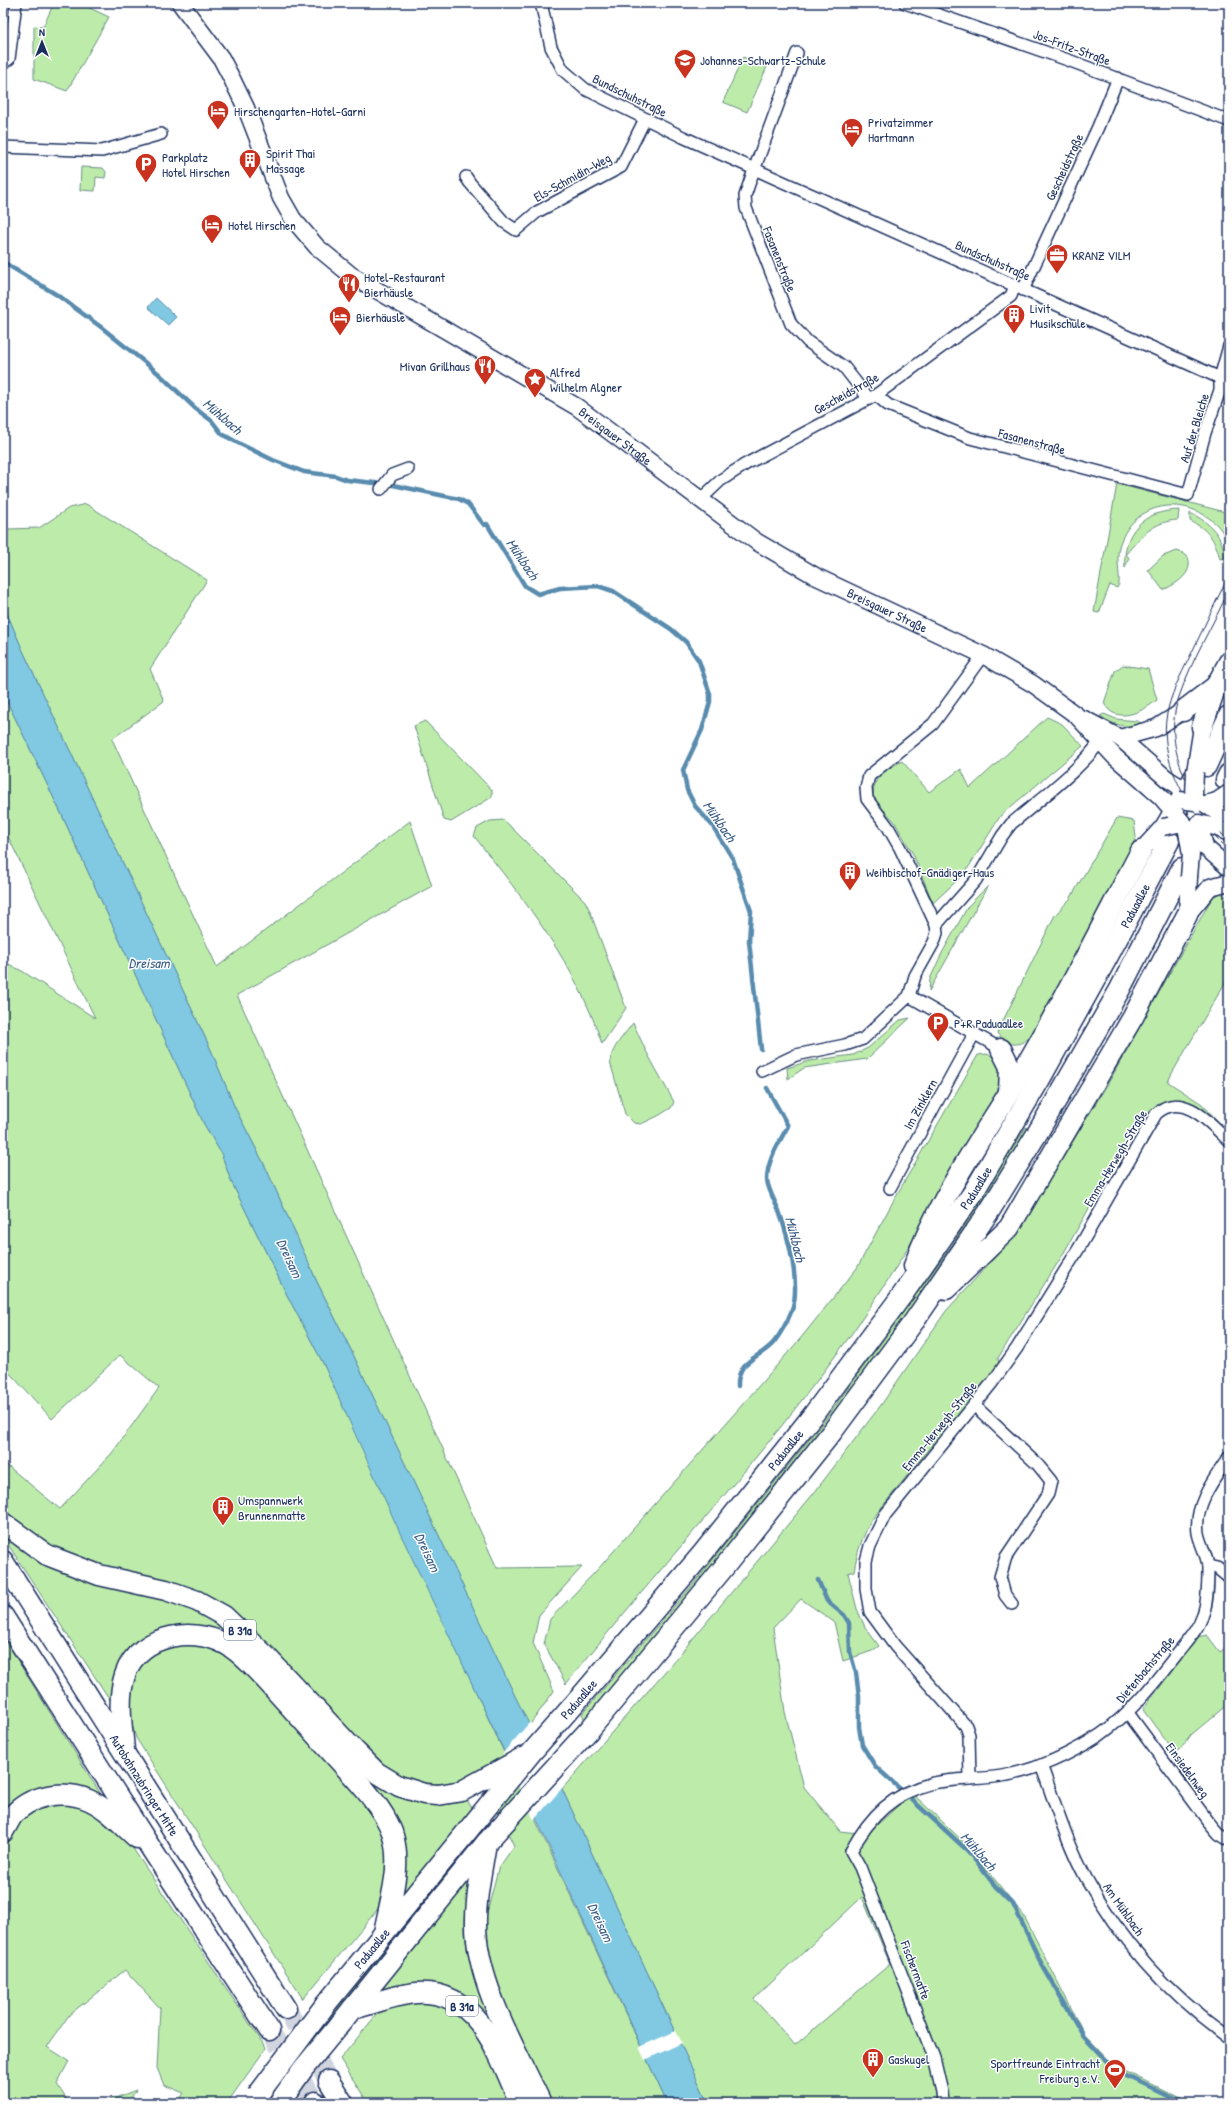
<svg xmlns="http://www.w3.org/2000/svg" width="1232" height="2106" font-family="'Patrick Hand',sans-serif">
<rect width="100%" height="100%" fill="#fff"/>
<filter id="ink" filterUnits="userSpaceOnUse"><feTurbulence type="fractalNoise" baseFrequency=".025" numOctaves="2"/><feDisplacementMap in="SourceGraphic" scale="8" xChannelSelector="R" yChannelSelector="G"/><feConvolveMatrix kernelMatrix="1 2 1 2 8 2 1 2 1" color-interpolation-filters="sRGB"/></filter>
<g filter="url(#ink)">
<g fill="#bdecaa" stroke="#6c8e84" fill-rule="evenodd">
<path d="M54,3H79L109,17L67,91L34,79V26L43,27Z"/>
<path d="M743,57L767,67L747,112L723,102Z"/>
<path d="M81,167L103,168L106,172L105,178L96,177L95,191L80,190Z"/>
<path d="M1117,484L1229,513V544C1225,538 1223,531 1218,526C1186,493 1132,501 1119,547C1116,560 1120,572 1119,584L1117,588L1110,585L1099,613L1094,612Z"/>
<path d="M86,504L207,580L150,669L164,701L112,739L217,967L410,821L432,886L237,995L497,1568L582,1567L539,1615L533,1643L554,1691L529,1726L351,1350L318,1284L265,1166L235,1108L211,1050L23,651L3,604V516L8,529L39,528L69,508Z"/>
<path d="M1179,510L1178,520C1154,521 1141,536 1126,554L1129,558L1125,568C1122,532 1143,511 1179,510Z"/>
<path d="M1190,513C1210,522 1223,536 1225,558L1220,559C1216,541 1208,529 1190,521Z"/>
<path d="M1177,551L1183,553L1188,557C1194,574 1176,584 1163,590L1148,570L1163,556Z"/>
<path d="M1123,665L1148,669L1157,700C1144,711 1115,726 1104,703L1115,671Z"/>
<path d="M3,693L60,811L204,1124L221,1153L231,1181L288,1297L323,1363L667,2103H552L500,1994L491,1969L486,1940V1917L498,1869L514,1846L480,1772C473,1775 465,1781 457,1782C428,1787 402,1780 378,1764L233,1616L119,1572L53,1550L3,1513V1462L60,1509L112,1453L159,1388L120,1355L52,1419L3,1366V961L22,971L95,1018L3,826Z"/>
<path d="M1104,714L1116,719L1137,721L1144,725C1126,728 1115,726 1100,716Z"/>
<path d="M1047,717L1062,724L1083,746L1001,815L965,873L933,903L913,854L894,821L873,798C873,775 884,771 902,761L929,792L961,769L970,788Z"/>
<path d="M425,721L492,790V797L451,822L444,820L414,726Z"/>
<path d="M1117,818L1134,821L1136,838L1130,850L1034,1032C1023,1047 1008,1049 997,1033L1055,915L1070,899Z"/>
<path d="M504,820L585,901L589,909L626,1008L602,1044C577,965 524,900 474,836L477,828L490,821Z"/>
<path d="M988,886L929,991L930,979L941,955L968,906Z"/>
<path d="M1221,893L1229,899V976L1171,1075L1168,1082L1202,1104L1217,1120L1214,1122C1202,1110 1192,1099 1174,1100C1168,1100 1164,1103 1158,1103L1148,1117L1140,1119L1062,1256L998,1358L999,1365L951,1428L944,1430L873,1518C863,1535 857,1551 854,1571L848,1573L857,1609L865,1627L879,1646L872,1651L843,1661L834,1622L801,1599L773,1628L785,1712L804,1787L840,1831L867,1834L912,1793L968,1846L1024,1916L1085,2035L1115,2066L1189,2103H708L562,1789L676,1659L814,1493L881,1405L946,1311L1018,1232L1110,1080L1213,896ZM862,1897L890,1964L795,2045L754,1999Z"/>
<path d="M910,1018L867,1059L804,1068L788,1079L787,1068L809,1061L853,1055L868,1048L900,1020Z"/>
<path d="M633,1023L646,1051L674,1102L671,1108L658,1116L641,1124L634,1123L625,1114L610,1062C611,1048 625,1034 633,1023Z"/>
<path d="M987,1054C1000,1059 1002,1070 1004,1083C955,1168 908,1255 850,1336C763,1458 659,1567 566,1684L544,1644L550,1619L598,1569L800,1339L857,1268L896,1196L978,1055Z"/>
<path d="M1026,1127L1032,1131L958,1247L832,1420L699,1586L585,1720L582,1714L695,1582L827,1417L952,1245Z"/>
<path d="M3,1530L135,1589L212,1616L368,1772L465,1796L474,1812L402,1901L405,1869L404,1848L248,1652L159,1633L114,1706L3,1537Z"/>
<path d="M1207,1635L1220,1652L1229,1645V1703L1191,1735L1183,1746L1174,1752L1143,1710L1197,1637Z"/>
<path d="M3,1637L102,1796L88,1791L3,1821Z"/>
<path d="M180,1640L232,1654L360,1795L381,1824L390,1856L384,1895L377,1910L303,1999L136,1738L128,1711L130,1684L147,1654Z"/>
<path d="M80,1801L128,1841L266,2048L227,2103H177L184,2093L164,2085L157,2068L160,2008L125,1970L69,2015L47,2047L69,2061L57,2084L68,2102L70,2103H3V1848L20,1818L50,1802Z"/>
<path d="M481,1832L484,1838L335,2018L331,2012L353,1988Z"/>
<path d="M470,1877C467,1898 463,1920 466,1941C473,1993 510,2055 532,2103H527L443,1987C417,1982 404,1985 379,1993Z"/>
<path d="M400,2002L446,2004L477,2031L513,2103H368L340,2059L377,2014Z"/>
<path d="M136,2090L128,2103H102Z"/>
</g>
<g fill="#81c9e2" stroke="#588bad">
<path d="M156,298L176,317L168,325L148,307Z"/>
<path d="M3,604L23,651L211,1050L235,1108L265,1166L318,1284L351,1350L516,1698L562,1789L708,2103H667L537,1820L400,1533L323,1363L288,1297L231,1181L221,1153L204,1124L60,811L3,693Z"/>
</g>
<g fill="#fff">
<path d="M530,1722L563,1787L534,1820L503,1753Z"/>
<path d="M676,2031L682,2043L645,2060L639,2047Z"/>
</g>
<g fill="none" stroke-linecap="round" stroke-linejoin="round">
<g stroke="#588bad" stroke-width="4.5">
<path d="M3,262L57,295L101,327L158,373L196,409L212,421L222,434L240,444L273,460L304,472L336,476L347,480L393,485L459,499L468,504L484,525L487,524L525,586L538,594L560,588L598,586L613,591L671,629L686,642L699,661L710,694V702L702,730L683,770L687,790L695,806L712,825L733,859L751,911L749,941L761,1049"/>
<path d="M738,1386C737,1359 760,1359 774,1342C781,1333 788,1320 792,1310C801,1284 788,1236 779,1211C775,1202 768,1189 767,1180C767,1160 779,1143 788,1126L767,1088"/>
<path d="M818,1580L827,1601L844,1615L849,1623L850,1652L856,1673L859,1696V1727L862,1745L875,1766L968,1851L996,1887L1013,1904L1040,1961L1084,2037L1116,2071L1183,2103"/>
</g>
<g stroke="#d1d5df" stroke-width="20" stroke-dasharray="20 10" stroke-linecap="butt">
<path d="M286,2009L329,2081"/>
<path d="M269,2030L315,2102"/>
</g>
<g stroke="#1b2f5e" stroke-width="14">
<g id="street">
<path d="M541,3L551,47L563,70L585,89L683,137L1220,378"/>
<path d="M905,3L1068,60L1229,121"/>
<path d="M797,53L750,181L745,196L746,208L791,324L808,342L844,367L869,399"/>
<path d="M3,63L9,59L16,3"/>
<path d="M3,147L102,151L161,134"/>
<path d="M466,177L470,183L504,222L516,230L537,212L621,167L645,119"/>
<path d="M1023,290L1098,127L1118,78"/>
<path d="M876,395L888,405L970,438L1188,495L1205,433L1220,390V378L1229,346"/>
<path d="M381,489L392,475L408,469"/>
<path d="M700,500L721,480L746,464L876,395L1011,296L1015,286"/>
<path d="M936,925L976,880L1002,836L1011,824C1033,805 1094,759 1103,735"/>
<path d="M909,996L1001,1049"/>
<path d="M762,1071L796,1055L845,1045L863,1039L909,996L915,976L934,942L937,933L936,925L900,848L888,827L867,799L866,788L869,776L933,724L983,655"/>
<path d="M890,1188L974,1034"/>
<path d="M974,1405L1038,1465L1051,1481L1048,1494L1006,1557L1000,1577L1005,1595L1012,1604"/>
<path d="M1208,1566L1217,1568L1229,1578"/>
<path d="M1128,1713L1208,1821L1219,1834L1229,1840"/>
<path d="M1041,1765C1055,1803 1067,1843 1086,1878C1121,1942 1171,1996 1229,2038"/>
<path d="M970,1779L969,1735L966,1726L895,1646L870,1612L866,1589V1561L870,1546L885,1515L992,1383L1017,1348L1079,1248L1156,1114C1182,1089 1211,1124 1229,1141"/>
<path d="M943,2103L942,2092L934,2058L860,1867L851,1851C870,1816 893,1793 933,1783C957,1778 983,1780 1007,1775C1040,1769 1072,1753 1100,1735C1131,1713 1153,1685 1176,1655C1186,1642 1198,1630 1203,1614C1208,1602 1208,1582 1208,1568C1208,1557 1200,1544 1198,1533C1194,1505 1214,1479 1229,1457"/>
</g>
</g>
<g stroke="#1b2f5e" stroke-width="19">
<g id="secondary">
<path id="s1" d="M180,3L221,58L232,79L246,108L281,198L293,219L317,247L351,275L577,407L757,542L817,577L983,655L1033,684L1076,715L1115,757L1161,797L1173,811"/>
<path d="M1084,719L1120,738L1166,778L1185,790"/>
<path d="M1120,738L1156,728L1183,711"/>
<path d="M1185,822L1199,823L1194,796"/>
<path d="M1215,827L1229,833"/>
<path d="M1205,847L1229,868"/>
<path d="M1141,851L1163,827L1195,772L1202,727"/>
<path d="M1187,915L1210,887L1229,882"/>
<path d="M1187,915L1189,877"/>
</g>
</g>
<g stroke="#1b2f5e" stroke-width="23">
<g id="highway">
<path d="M1183,711L1216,686"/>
<path d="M1202,727L1216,686L1229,662"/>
<path d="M1206,766L1229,716"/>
<path d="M1226,780L1229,774"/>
<path d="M1001,1049L1010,1067L1009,1092"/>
<path d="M914,1266C940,1194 987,1131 1026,1065C1067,996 1103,923 1141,851"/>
<path d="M946,1289L1009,1228L1133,1017L1187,915"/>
<path d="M3,1523L47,1555L99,1575L166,1590L197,1601L224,1616L267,1657L356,1752L376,1772L399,1786L424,1794L438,1795L462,1791L522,1758"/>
<path id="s2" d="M3,1561C98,1710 191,1860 286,2009"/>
<path d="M3,1616L152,1850L269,2030"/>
<path d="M124,1750C122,1725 117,1699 125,1675C139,1632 199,1625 232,1648C244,1656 255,1669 265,1679C285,1701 304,1722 324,1744C344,1767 382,1803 392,1832C403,1866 390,1900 384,1933"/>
<path d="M3,1832C6,1827 9,1821 12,1816C30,1795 63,1789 89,1800C107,1808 122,1825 137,1838"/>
<path d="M486,1843C481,1875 473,1908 477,1940C483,1994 518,2054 541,2103"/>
<path id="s3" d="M326,2004L531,1753L576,1702L703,1553L813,1415L903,1294L973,1193L1040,1079L1107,958L1169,841"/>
<path d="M352,2009C373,2004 396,1994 417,1993C479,1989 500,2058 520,2103"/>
<path d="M340,2024L486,1843L590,1729L721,1571L832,1432L915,1320L990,1210L1038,1132L1119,991L1182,868"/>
<path d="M329,2081L343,2103"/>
<path d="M315,2102V2103"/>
</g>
</g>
<use href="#street" stroke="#fff" stroke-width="11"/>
<use href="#secondary" stroke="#fff" stroke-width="16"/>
<use href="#highway" stroke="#fff" stroke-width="20"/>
<g stroke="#1b2f5e" stroke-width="1">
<path d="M1229,576C1216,600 1205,625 1193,650C1184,669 1173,688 1168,709C1155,762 1192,816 1229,851"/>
<path d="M1229,590C1213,625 1191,661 1179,697C1160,750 1195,805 1229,842"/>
</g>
<g stroke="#1b2f5e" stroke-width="19" stroke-linecap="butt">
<g id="secondary-bridge">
<path d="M1194,796L1195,772"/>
<path d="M1179,800L1195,802"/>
<path d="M1205,804L1217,801L1229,793"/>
<path d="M1205,804L1221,815"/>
<path d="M1186,826L1191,854L1189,877"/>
<path d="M1163,827L1183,823L1173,811"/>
<path d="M1205,847L1199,823L1215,827"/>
</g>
</g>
<g stroke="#1b2f5e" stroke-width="23" stroke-linecap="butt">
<g id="highway-bridge">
<path d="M257,2096L326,2004"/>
<path d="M279,2103L303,2069L340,2024"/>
</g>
</g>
<use href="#secondary-bridge" stroke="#fff" stroke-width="16"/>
<use href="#highway-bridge" stroke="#fff" stroke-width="20"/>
</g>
</g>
<defs>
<g id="school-pin" transform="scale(1.15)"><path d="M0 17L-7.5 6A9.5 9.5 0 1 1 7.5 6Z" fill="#c8321e" stroke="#fff"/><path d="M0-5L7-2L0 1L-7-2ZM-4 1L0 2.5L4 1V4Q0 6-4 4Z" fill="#fff"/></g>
<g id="hotel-pin" transform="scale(1.15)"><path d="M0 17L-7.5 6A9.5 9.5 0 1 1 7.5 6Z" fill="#c8321e" stroke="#fff"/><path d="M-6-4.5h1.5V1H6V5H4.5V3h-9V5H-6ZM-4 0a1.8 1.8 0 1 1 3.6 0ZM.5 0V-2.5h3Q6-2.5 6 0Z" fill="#fff"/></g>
<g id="building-pin" transform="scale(1.15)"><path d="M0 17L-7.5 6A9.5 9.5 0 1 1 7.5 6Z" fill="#c8321e" stroke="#fff"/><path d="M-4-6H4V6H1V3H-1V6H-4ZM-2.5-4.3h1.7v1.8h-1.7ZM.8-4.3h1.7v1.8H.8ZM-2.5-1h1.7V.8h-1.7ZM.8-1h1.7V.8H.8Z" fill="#fff"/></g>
<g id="parking-pin" transform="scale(1.15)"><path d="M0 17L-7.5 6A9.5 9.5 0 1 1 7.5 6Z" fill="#c8321e" stroke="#fff"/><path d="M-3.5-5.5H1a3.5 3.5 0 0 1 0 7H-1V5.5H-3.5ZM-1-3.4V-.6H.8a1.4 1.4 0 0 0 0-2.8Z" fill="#fff"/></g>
<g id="office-pin" transform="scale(1.15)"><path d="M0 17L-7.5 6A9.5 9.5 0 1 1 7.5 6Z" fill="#c8321e" stroke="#fff"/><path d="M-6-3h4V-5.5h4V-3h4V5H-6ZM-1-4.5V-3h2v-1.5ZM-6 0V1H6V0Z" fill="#fff"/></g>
<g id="restaurant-pin" transform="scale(1.15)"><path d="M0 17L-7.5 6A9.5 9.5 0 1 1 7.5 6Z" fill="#c8321e" stroke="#fff"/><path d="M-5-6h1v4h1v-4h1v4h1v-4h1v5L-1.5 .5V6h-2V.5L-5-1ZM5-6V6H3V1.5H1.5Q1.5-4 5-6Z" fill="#fff"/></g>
<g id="sight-pin" transform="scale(1.15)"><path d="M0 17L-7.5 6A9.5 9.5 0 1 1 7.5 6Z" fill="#c8321e" stroke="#fff"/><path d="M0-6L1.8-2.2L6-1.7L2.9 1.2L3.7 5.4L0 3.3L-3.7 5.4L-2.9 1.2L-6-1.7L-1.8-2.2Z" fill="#fff"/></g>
<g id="stadium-pin" transform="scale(1.15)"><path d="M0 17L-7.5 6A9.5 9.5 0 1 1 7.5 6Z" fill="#c8321e" stroke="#fff"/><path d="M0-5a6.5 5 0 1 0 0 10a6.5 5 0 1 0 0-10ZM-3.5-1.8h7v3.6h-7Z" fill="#fff"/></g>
</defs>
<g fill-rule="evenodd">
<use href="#school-pin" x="685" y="60"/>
<use href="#hotel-pin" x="218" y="111"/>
<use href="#hotel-pin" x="852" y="129"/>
<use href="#building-pin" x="250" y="160"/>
<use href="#parking-pin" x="146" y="164"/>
<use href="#hotel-pin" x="212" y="225"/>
<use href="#office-pin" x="1057" y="255"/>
<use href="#restaurant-pin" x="349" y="284"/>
<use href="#building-pin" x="1014" y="315"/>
<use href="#hotel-pin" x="340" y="317"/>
<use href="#restaurant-pin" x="485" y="366"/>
<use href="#sight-pin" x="535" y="379"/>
<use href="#building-pin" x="850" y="872"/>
<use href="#parking-pin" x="938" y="1023"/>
<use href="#building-pin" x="223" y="1507"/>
<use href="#building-pin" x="873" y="2059"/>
<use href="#stadium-pin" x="1115" y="2070"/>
</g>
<g text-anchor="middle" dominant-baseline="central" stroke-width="3" stroke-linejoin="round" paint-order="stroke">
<g fill="#fff" stroke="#5f6d8e" stroke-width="1">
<rect x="224" y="1620" width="32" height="20" rx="3"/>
<rect x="446" y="1996" width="32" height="20" rx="3"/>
</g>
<g font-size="12" font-weight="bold" fill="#1b2f5e">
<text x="240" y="1630">B 31a</text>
<text x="462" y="2006">B 31a</text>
</g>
<g font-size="13" fill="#1b2f5e" stroke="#fff">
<text transform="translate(1072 47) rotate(20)">Jos-Fritz-Straße</text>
<text transform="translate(630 95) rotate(26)">Bundschuhstraße</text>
<text transform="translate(1064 167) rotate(-65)">Gescheidstraße</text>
<text transform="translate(572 177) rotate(-29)">Els-Schmidin-Weg</text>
<text transform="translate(780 259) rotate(68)">Fasanenstraße</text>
<text transform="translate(993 260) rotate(24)">Bundschuhstraße</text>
<text transform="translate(846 393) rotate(-29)">Gescheidstraße</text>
<text transform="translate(1194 428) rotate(-73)">Auf der Bleiche</text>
<text stroke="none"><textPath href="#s1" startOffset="636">Breisgauer Straße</textPath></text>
<text transform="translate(1032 441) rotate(15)">Fasanenstraße</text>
<text stroke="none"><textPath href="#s1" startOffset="960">Breisgauer Straße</textPath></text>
<text stroke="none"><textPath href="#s3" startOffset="1368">Paduaallee</textPath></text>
<text transform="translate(920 1104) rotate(-61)">Im Zinklern</text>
<text transform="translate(1115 1158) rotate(-59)">Emma-Herwegh-Straße</text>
<text stroke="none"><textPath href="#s3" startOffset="1044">Paduaallee</textPath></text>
<text transform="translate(939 1426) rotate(-51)">Emma-Herwegh-Straße</text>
<text stroke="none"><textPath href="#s3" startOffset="720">Paduaallee</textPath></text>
<text transform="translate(1145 1669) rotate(-50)">Dietenbachstraße</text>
<text stroke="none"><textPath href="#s3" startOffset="396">Paduaallee</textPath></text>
<text transform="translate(1188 1770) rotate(54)">Einsiedelnweg</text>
<text stroke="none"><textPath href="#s2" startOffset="265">Autobahnzubringer Mitte</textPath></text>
<text transform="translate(1124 1909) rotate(55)">Am Mühlbach</text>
<text stroke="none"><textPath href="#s3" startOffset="72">Paduaallee</textPath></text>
<text transform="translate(916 1970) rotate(69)">Fischermatte</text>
</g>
<g font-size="13" fill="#1b2f5e" stroke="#fff" text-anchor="start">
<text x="700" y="60">Johannes-Schwartz-Schule</text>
<text x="234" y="111">Hirschengarten-Hotel-Garni</text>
<text x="868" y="122">Privatzimmer<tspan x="868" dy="15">Hartmann</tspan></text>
<text x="266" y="153">Spirit Thai<tspan x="266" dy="15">Massage</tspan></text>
<text x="162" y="157">Parkplatz<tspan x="162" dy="15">Hotel Hirschen</tspan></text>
<text x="228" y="225">Hotel Hirschen</text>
<text x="1072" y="255">KRANZ VILM</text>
<text x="364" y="277">Hotel-Restaurant<tspan x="364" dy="15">Bierhäusle</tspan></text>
<text x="1030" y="308">Livit<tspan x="1030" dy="15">Musikschule</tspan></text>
<text x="356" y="317">Bierhäusle</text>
<text x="470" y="366" text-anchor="end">Mivan Grillhaus</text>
<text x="550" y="372">Alfred<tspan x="550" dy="15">Wilhelm Algner</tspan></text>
<text x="866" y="872">Weihbischof-Gnädiger-Haus</text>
<text x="954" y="1023">P+R Paduaallee</text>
<text x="238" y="1500">Umspannwerk<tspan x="238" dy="15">Brunnenmatte</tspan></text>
<text x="888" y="2059">Gaskugel</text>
<text x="1100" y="2063" text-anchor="end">Sportfreunde Eintracht<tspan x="1100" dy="15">Freiburg e.V.</tspan></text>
</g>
<g font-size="14" font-style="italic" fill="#3a5d86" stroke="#fff">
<text transform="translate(223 416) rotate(41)">Mühlbach</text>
<text transform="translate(523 559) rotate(56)">Mühlbach</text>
<text transform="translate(720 821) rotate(55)">Mühlbach</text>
<text x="149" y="962">Dreisam</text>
<text transform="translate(796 1239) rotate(76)">Mühlbach</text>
<text transform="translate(290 1258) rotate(65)">Dreisam</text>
<text transform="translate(428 1552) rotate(65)">Dreisam</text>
<text transform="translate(979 1851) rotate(49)">Mühlbach</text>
<text transform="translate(601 1922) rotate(65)">Dreisam</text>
</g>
</g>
<rect width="1232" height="2106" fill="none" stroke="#fff" stroke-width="16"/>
<rect x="8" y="8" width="1216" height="2090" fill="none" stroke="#1b2f5e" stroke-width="1.5" filter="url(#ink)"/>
<g transform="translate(42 42)" stroke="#ffffff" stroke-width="3" paint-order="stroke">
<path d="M0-3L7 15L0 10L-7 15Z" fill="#1b2f5e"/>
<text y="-6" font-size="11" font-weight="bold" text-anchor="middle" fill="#1b2f5e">N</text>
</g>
</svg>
